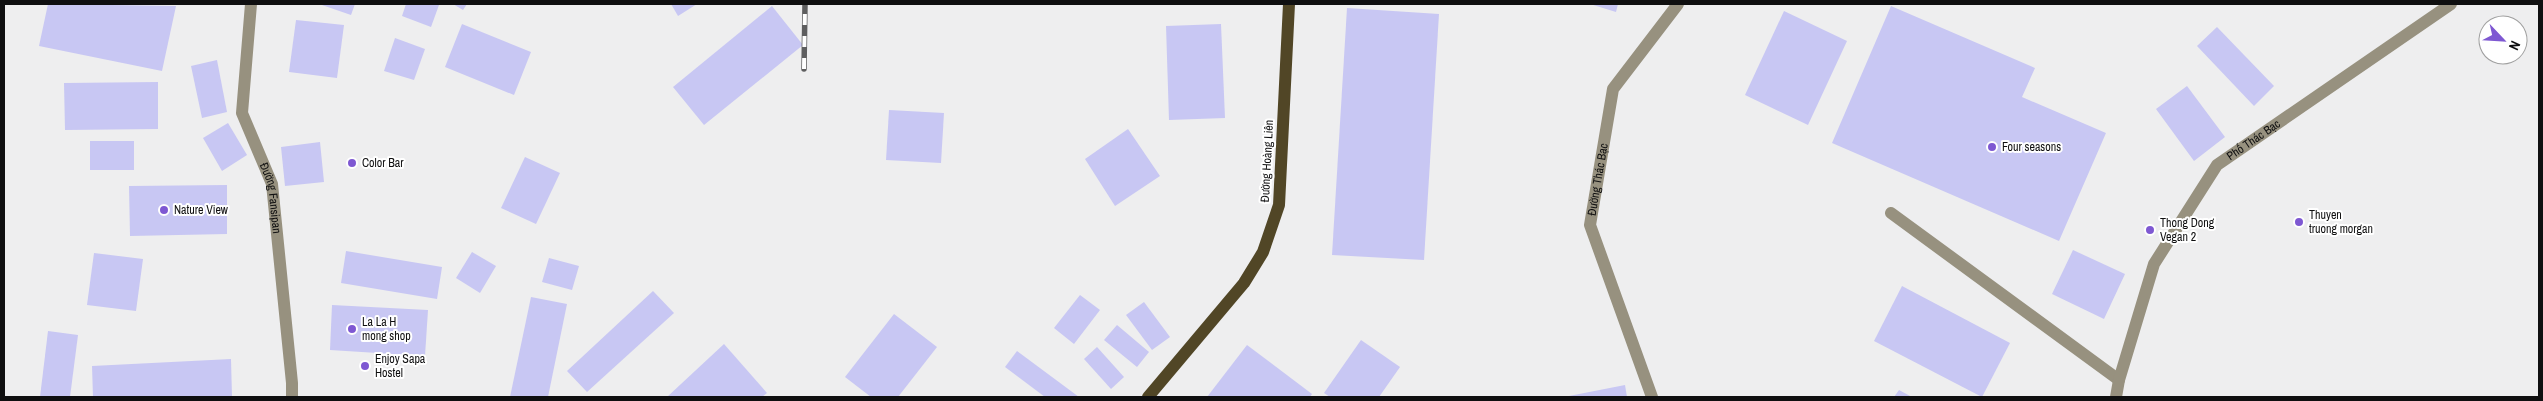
<svg xmlns="http://www.w3.org/2000/svg" width="2543" height="401" font-family="'Archivo Narrow',sans-serif">
<rect width="100%" height="100%" fill="#eeeeef"/>
<g fill="#c8c7f3">
<path d="M48,4L176,6L162,71L39,46Z"/>
<path d="M319,4H355L351,15Z"/>
<path d="M406,4L439,5L431,27L402,16Z"/>
<path d="M453,4H467L463,10Z"/>
<path d="M671,4H697L678,16Z"/>
<path d="M1590,4H1618L1616,12Z"/>
<path d="M772,6L803,45L704,125L673,87Z"/>
<path d="M1891,6L2035,68L2022,97L2106,133L2059,241L1832,143Z"/>
<path d="M1347,8L1439,14L1424,260L1332,255Z"/>
<path d="M1784,11L1847,41L1808,125L1745,95Z"/>
<path d="M296,20L344,25L337,78L289,72Z"/>
<path d="M462,24L531,52L514,95L445,67Z"/>
<path d="M1221,24L1225,118L1169,120L1166,26Z"/>
<path d="M2217,27L2274,86L2254,106L2197,46Z"/>
<path d="M395,38L425,49L414,80L384,71Z"/>
<path d="M217,60L227,112L202,118L191,66Z"/>
<path d="M158,82V129L65,130L64,83Z"/>
<path d="M2187,86L2225,137L2194,161L2156,109Z"/>
<path d="M889,110L944,113L941,163L886,160Z"/>
<path d="M228,123L247,155L222,171L203,138Z"/>
<path d="M1128,129L1160,176L1115,206L1085,159Z"/>
<rect x="90" y="141" width="44" height="29"/>
<path d="M320,142L324,182L285,186L281,147Z"/>
<path d="M525,157L560,173L536,224L501,208Z"/>
<path d="M227,185V234L130,236L129,186Z"/>
<path d="M2073,250L2125,274L2104,319L2052,294Z"/>
<path d="M346,251L442,267L437,299L341,283Z"/>
<path d="M472,252L496,266L480,293L456,278Z"/>
<path d="M94,253L143,259L136,311L87,305Z"/>
<path d="M549,258L579,266L572,290L542,282Z"/>
<path d="M1902,286L2010,343L1982,397L1874,341Z"/>
<path d="M653,291L674,313L587,392L567,371Z"/>
<path d="M1080,295L1100,310L1074,344L1054,328Z"/>
<path d="M531,297L567,304L548,397H510Z"/>
<path d="M1144,302L1170,337L1152,350L1126,315Z"/>
<path d="M332,305L428,310L425,356L330,350Z"/>
<path d="M894,314L937,347L898,397H871L845,377Z"/>
<path d="M1117,325L1149,352L1137,367L1104,340Z"/>
<path d="M48,331L78,335L70,397H40Z"/>
<path d="M1361,340L1400,367L1379,397H1330L1324,393Z"/>
<path d="M724,344L767,393L762,397H667Z"/>
<path d="M1247,345L1312,394L1310,397H1207Z"/>
<path d="M1097,347L1124,377L1111,389L1084,359Z"/>
<path d="M1017,351L1079,397H1045L1005,367Z"/>
<path d="M231,359L232,397H93L92,366Z"/>
<path d="M1625,385L1627,397H1569V396Z"/>
<path d="M1899,390L1912,397H1894Z"/>
</g>
<g fill="none" stroke-linecap="round" stroke-linejoin="round">
<g stroke="#97917f" stroke-width="12">
<path id="s1" d="M251,4L242,113L272,184L292,383V397"/>
<path d="M1891,213L2119,380"/>
<path id="s2" d="M1652,397L1590,225L1613,89L1678,4"/>
<path id="s3" d="M2116,397L2119,380L2154,264L2217,165L2451,4"/>
</g>
<path stroke="#514626" stroke-width="12" d="M1148,397L1244,283L1263,252L1279,205L1289,4"/>
<g stroke="#5e5e5f" stroke-width="5.5">
<path id="rail" d="M804,69L805,4"/>
</g>
<use href="#rail" stroke="#fff" stroke-width="4" stroke-dasharray="11" stroke-linecap="butt"/>
</g>
<g fill="#7e58d2" stroke="#fff" stroke-width="2">
<circle cx="1992" cy="147" r="5"/>
<circle cx="352" cy="163" r="5"/>
<circle cx="164" cy="210" r="5"/>
<circle cx="2299" cy="222" r="5"/>
<circle cx="2150" cy="230" r="5"/>
<circle cx="352" cy="329" r="5"/>
<circle cx="365" cy="366" r="5"/>
</g>
<g text-anchor="middle" dominant-baseline="central" stroke-width="4" stroke-linejoin="round" paint-order="stroke">
<g font-size="12" fill="#0f0f10" stroke="#fff">
<text stroke="none"><textPath href="#s3" startOffset="300">Phố Thác Bạc</textPath></text>
<text transform="translate(1267 161) rotate(-87)">Đường Hoàng Liên</text>
<text stroke="none"><textPath href="#s2" startOffset="229">Đường Thác Bạc</textPath></text>
<text stroke="none"><textPath href="#s1" startOffset="200">Đường Fansipan</textPath></text>
</g>
<g font-size="12" fill="#0f0f10" stroke="#fff" text-anchor="start">
<text x="2002" y="147">Four seasons</text>
<text x="362" y="163">Color Bar</text>
<text x="174" y="210">Nature View</text>
<text x="2309" y="215">Thuyen<tspan x="2309" dy="14">truong morgan</tspan></text>
<text x="2160" y="223">Thong Dong<tspan x="2160" dy="14">Vegan 2</tspan></text>
<text x="362" y="322">La La H<tspan x="362" dy="14">mong shop</tspan></text>
<text x="375" y="359">Enjoy Sapa<tspan x="375" dy="14">Hostel</tspan></text>
</g>
</g>
<rect width="2543" height="401" fill="none" stroke="#0f0f10" stroke-width="10"/>
<g transform="translate(2503 40) rotate(115)"><circle r="24" fill="#ffffff" stroke="#9f9f9f"/>
<path d="M0-4L9 19L0 12L-9 19Z" fill="#7e58d2"/>
<text y="-8" font-size="14" font-weight="bold" text-anchor="middle" fill="#0f0f10">N</text>
</g>
</svg>
